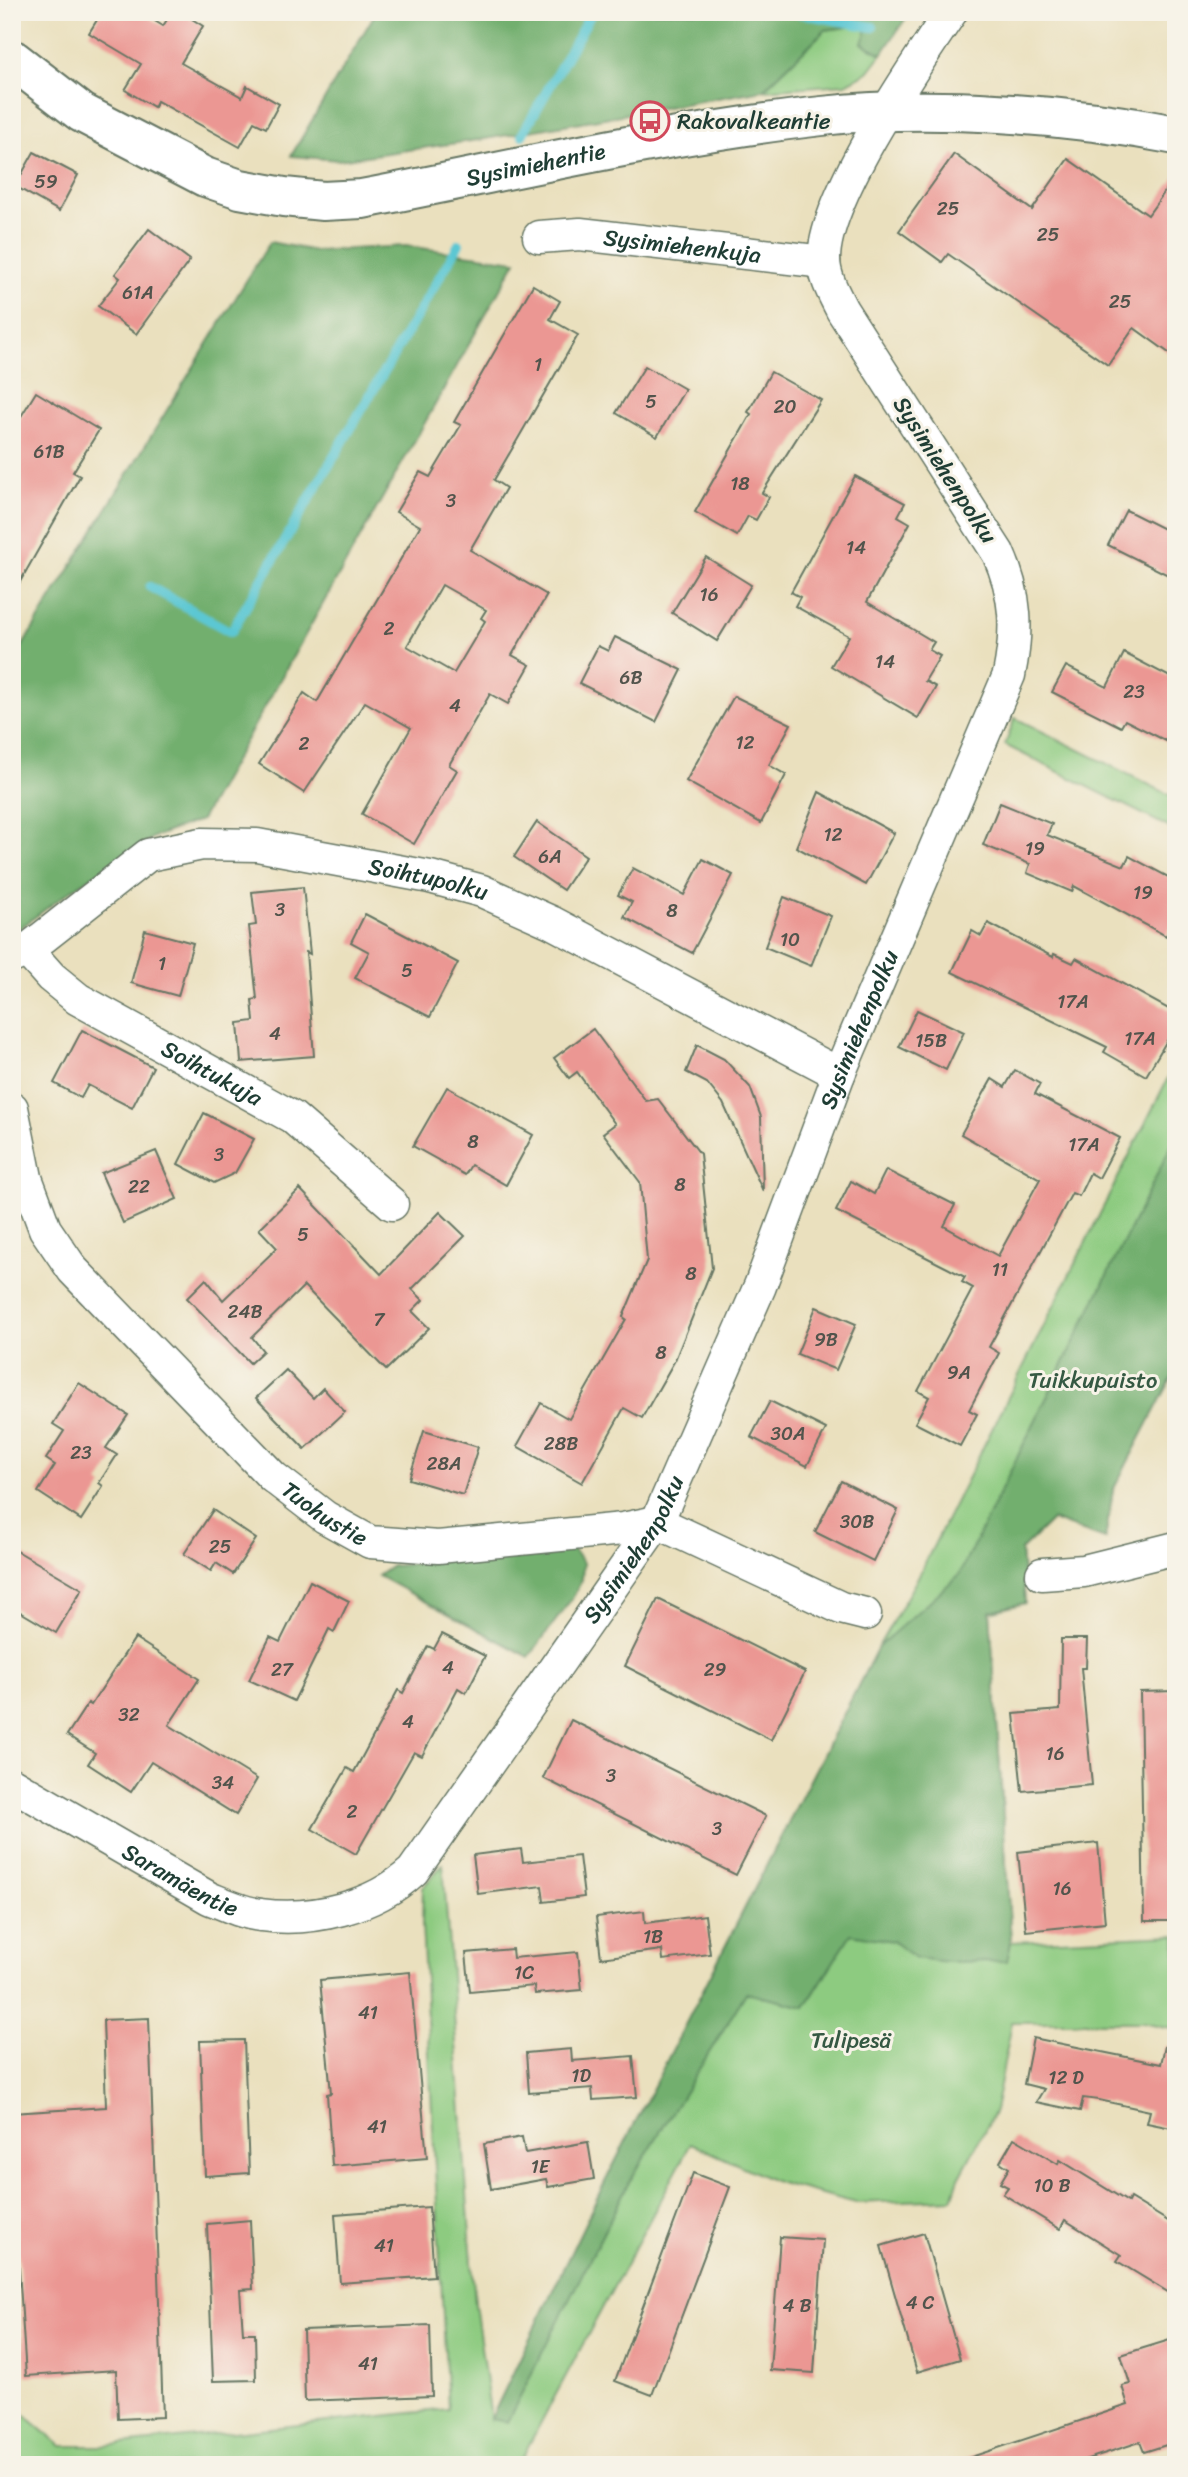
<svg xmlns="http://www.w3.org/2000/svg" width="1188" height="2477" font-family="Sriracha,sans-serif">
<rect width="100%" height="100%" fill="#f7f3e8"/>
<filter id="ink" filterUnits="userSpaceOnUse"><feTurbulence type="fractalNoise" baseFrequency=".0143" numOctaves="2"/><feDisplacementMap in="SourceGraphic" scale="14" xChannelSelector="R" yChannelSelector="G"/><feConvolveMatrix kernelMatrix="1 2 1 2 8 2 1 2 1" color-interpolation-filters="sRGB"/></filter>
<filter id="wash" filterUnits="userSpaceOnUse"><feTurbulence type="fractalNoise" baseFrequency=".00686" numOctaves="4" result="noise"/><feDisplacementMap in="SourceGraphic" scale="28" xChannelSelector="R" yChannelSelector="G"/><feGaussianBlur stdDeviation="1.57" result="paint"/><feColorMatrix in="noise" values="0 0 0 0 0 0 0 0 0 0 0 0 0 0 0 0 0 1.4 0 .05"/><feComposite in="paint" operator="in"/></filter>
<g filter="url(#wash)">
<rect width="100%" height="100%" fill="#eae0be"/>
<g fill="#8dcb80" stroke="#56845a" stroke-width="2">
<path d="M870,24L862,43L882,54L868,72L846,84L763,90L825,30Z"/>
<path d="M1015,718L1176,798V831L1005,745Z"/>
<path d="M1176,1062V1370L1113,1490L1105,1539L1052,1520L1021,1550L1025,1603L990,1612L1011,1942L1176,1935V2029L1143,2022H1012L995,2111L959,2178L952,2199L856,2203L776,2182L691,2143L518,2465H12V2404L61,2446H103L448,2409L422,1924L423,1887L443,1864L475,2304L491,2419L602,2188L878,1647L916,1581Z"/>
</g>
<g fill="#72af6e" stroke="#487651" stroke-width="2">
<path d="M376,12H875L906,18L882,54L862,43L869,24L825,30L763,90L485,139L338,160L291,156Z"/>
<path d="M270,242L315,251L406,246L516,261L201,820L154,837L73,889L12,934V663Z"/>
<path d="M1176,1136V1370L1113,1490L1105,1539L1052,1520L1021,1550L1025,1603L990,1611L1011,1942L1007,1961L947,1962L916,1958L892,1941L851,1934L805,2007L746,1993L628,2184L507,2422L491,2419L602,2188L878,1647L959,1575Z"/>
<path d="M572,1548L583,1563L582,1580L573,1597L529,1657L378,1576L392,1566Z"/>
</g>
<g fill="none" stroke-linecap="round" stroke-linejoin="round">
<g stroke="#5bc7d3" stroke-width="10">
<path d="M793,12L873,27"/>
<path d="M522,135L592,12"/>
<path d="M150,587L231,632L459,244"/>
</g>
</g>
<g id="blocks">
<g fill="#eb9793" fill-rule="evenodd">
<path d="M102,12H140L163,26L172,12H181L203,26L181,63L242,97L247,86L279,104L266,128L254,122L240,147L157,101L154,107L125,90L141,64L89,33Z"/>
<path d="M34,152L78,175L59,211L15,186Z"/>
<path d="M954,154L1032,210L1068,159L1148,215L1176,176V358L1134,328L1108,365L948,254L942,262L899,231Z"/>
<path d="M149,229L190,260L136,334L98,306L120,278L115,274Z"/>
<path d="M533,285L560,301L550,319L578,335L494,480L506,488L470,550L547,595L512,655L530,665L508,704L490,694L449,765L457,770L414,844L362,814L411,728L365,702L304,793L259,764L304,693L317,702L420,526L396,512L420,472L430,477L461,425L454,422ZM442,585L486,610L481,618L485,621L454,673L407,646Z"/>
<path d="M645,366L685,389L657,437L616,413Z"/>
<path d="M771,372L821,400L762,493L769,497L756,520L748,516L737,536L695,512L751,414L748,412Z"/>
<path d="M36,392L99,430L73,472L80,476L12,596V431Z"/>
<path d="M855,476L905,503L898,516L910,523L867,602L934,642L929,650L940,656L925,681L936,687L918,718L831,666L849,636L795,606L800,597L791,592Z"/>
<path d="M1126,510L1176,535V579L1108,545Z"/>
<path d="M706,557L751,585L717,641L672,613Z"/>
<path d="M615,637L682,670L656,722L579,683L598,646L608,651Z"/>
<path d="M1124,653L1176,680V746L1125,720L1121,727L1052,692L1066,666L1107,687Z"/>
<path d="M734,696L791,724L769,765L786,775L761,823L686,781Z"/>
<path d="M819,792L894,833L866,885L796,847Z"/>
<path d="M1000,803L1052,824L1047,835L1124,866L1129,856L1176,881V918L1166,936L1074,886L1072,892L1027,873L1030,864L983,845Z"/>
<path d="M537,822L586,856L563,890L514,857Z"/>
<path d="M703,859L733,875L692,953L624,917L632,902L618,895L633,868L684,895Z"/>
<path d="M303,887L310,954L306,952L314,1056L241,1062L238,1023L254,1021L252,1000L257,999L249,926L256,925L252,892Z"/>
<path d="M784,897L831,916L811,966L765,947Z"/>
<path d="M365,914L458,963L430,1017L355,978L369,952L351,942Z"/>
<path d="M988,923L1053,957L1054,954L1073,963L1076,958L1176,1013V1025L1146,1076L1104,1052L1107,1047L952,972L972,931L981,936Z"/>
<path d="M145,930L193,943L178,996L131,983Z"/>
<path d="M917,1010L964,1032L946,1070L899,1047Z"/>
<path d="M593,1029L646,1101L658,1099L700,1154L712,1268L675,1360L642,1418L624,1408L582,1483L517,1446L541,1403L569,1419L626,1319L623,1317L647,1260L640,1182L603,1133L615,1124L577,1072L569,1078L554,1058Z"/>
<path d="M82,1030L153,1067L132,1108L88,1085L81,1098L54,1083Z"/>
<path d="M697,1045L724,1059L750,1087L761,1117L763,1191L723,1103L707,1083L686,1072Z"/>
<path d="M1015,1070L1040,1084L1035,1094L1120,1138L1099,1178L1090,1173L1079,1196L1072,1193L989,1347L999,1353L969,1410L977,1414L960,1446L915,1423L929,1397L918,1391L973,1288L962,1282L965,1277L836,1211L851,1181L874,1194L886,1170L955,1205L944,1226L998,1256L1040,1179L961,1134L992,1079L1005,1087Z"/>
<path d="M447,1087L533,1135L506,1185L471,1165L465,1175L413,1146Z"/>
<path d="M204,1113L254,1139L235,1173L214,1183L178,1164Z"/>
<path d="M156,1151L177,1199L123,1223L101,1173Z"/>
<path d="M300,1189L381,1274L440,1212L465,1236L412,1289L423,1300L412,1311L429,1328L386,1370L304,1286L252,1337L263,1351L250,1363L187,1298L206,1279L223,1300L277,1248L259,1229Z"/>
<path d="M816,1307L856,1324L836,1370L797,1354Z"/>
<path d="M286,1370L313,1398L323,1388L345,1412L305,1449L256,1398Z"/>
<path d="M79,1383L128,1415L106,1448L117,1455L99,1483L103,1486L81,1520L38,1492L55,1465L46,1459L64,1431L53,1424Z"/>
<path d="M770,1401L826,1429L807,1466L751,1437Z"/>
<path d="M424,1431L478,1447L463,1495L409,1479Z"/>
<path d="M841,1481L898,1510L873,1561L815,1532Z"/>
<path d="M213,1510L256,1539L233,1574L216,1563L211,1571L184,1554Z"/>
<path d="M12,1548L82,1589L56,1633L12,1607Z"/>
<path d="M310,1581L349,1601L334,1632L329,1629L294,1701L249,1680L270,1637L280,1642Z"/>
<path d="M658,1599L805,1672L771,1740L625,1666Z"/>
<path d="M442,1634L485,1656L466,1693L458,1688L422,1756L414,1752L356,1854L312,1829L347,1768L354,1772L398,1690L403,1693L428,1646L434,1649Z"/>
<path d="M135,1638L199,1679L169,1725L257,1779L236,1815L151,1762L131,1792L88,1764L95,1753L67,1735L88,1703L91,1705Z"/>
<path d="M1061,1639H1087L1086,1668H1081L1092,1785L1022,1791L1014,1714L1060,1710Z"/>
<path d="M1176,1691V1921H1144L1140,1692Z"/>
<path d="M571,1720L766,1816L736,1875L543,1778Z"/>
<path d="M1098,1843L1105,1923L1026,1931L1018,1852Z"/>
<path d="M521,1849L523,1862L579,1856L584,1897L544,1902L542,1886L478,1894L473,1855Z"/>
<path d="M644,1911L645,1923L705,1915L710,1954L663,1960L662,1950L601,1958L596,1917Z"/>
<path d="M512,1949L513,1958L578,1952L582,1990L535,1994L534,1986L470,1992L466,1953Z"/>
<path d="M410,1972L427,2158L332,2166L327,2094L331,2093L320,1980Z"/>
<path d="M149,2018L163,2417L118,2419L116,2370L26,2376L12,2160V2113L106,2107L103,2020Z"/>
<path d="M1033,2038L1161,2064L1165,2046L1176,2047V2129L1147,2123L1150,2111L1099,2100L1083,2098L1080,2111L1036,2102L1044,2089L1024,2084Z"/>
<path d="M244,2040L249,2173L205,2176L200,2041Z"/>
<path d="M571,2049L572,2061L633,2056L637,2097L593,2100L592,2088L529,2093L526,2053Z"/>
<path d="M522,2137L525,2153L588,2142L594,2179L548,2187L546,2179L491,2189L484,2144Z"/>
<path d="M1014,2138L1058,2164L1060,2160L1128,2202L1130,2198L1176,2226V2297L1117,2261L1121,2255L1065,2220L1060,2229L1003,2194L1008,2187L1000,2183L1009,2168L1000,2162Z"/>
<path d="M693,2173L730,2187L652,2395L615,2381Z"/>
<path d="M429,2207L434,2276L340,2283L335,2214Z"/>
<path d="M250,2220L253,2289L240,2290L243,2333H255L256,2380L213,2381L207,2224Z"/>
<path d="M924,2233L960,2359L917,2372L881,2246Z"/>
<path d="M780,2237L823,2240L814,2373L770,2370Z"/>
<path d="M430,2325L432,2396L305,2401L303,2330Z"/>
<path d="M1176,2338V2442L1144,2452L1140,2442L1069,2465H962V2460L1128,2405L1122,2386L1130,2384L1121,2355Z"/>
</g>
</g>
</g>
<g filter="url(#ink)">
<use href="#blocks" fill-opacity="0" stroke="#667664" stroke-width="2"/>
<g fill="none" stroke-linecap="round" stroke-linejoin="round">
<g stroke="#667664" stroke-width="35">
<g id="minor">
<path id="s1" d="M539,237L580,234L824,262"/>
<path id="s2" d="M27,950L51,977L78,999L292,1117L392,1204"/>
<path id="s3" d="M12,957L27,950L148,855L202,844L257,845L430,877L482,891L551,922L839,1074"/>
<path id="s4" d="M12,1108L26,1178L45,1229L73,1270L273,1477L325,1517L370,1542L438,1547L623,1529L657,1522L841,1608L865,1614"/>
<path d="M1042,1574L1084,1571L1176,1548"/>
<path id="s5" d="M12,1784L209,1898C226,1905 243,1913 261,1915C313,1922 374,1907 413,1871L657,1522L760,1286L839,1074L1009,675C1018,630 1017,595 998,553L842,310C834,294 824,277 824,259C825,196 914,67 951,12"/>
</g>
</g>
<g stroke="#667664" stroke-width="42">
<g id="tertiary">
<path id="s6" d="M12,59L82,113L205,177L240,189L284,197L323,201L362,199C514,170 668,133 822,116C932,104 1067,114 1176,135"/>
</g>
</g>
<use href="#minor" stroke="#fff" stroke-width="32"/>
<use href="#tertiary" stroke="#fff" stroke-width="38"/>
</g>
</g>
<defs>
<g id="bus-ring" transform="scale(2.0125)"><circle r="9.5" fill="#f7f3e8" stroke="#d1495b" stroke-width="1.5"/><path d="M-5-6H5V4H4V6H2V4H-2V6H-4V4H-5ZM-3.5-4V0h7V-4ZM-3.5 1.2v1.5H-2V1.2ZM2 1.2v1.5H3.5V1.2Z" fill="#d1495b"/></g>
</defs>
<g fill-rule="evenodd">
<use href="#bus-ring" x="650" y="121"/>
</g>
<g text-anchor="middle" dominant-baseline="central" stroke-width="6" stroke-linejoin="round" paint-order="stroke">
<g font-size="19" fill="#52544c">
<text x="46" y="181">59</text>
<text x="948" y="208">25</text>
<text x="1048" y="234">25</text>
<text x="138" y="292">61A</text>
<text x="1120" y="301">25</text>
<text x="538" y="364">1</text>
<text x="651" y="401">5</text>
<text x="785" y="406">20</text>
<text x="49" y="451">61B</text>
<text x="740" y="483">18</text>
<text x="451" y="500">3</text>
<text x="856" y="547">14</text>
<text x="709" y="594">16</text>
<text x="389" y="628">2</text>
<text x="885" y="661">14</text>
<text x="631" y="677">6B</text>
<text x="1134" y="691">23</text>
<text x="455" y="705">4</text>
<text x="745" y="742">12</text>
<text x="304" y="743">2</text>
<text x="833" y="834">12</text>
<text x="1035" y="848">19</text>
<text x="550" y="856">6A</text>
<text x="1143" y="892">19</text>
<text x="280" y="909">3</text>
<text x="672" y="910">8</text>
<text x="790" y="939">10</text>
<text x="162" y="963">1</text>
<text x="407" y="970">5</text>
<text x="1073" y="1001">17A</text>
<text x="275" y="1033">4</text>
<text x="1140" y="1038">17A</text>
<text x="931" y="1040">15B</text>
<text x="473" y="1141">8</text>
<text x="1084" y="1144">17A</text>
<text x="219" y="1154">3</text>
<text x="680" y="1184">8</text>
<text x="139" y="1186">22</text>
<text x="303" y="1234">5</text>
<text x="1000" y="1269">11</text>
<text x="691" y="1273">8</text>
<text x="245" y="1311">24B</text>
<text x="379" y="1319">7</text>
<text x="826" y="1339">9B</text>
<text x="661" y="1352">8</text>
<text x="959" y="1372">9A</text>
<text x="788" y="1433">30A</text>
<text x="561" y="1443">28B</text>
<text x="81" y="1452">23</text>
<text x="444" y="1463">28A</text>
<text x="857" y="1521">30B</text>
<text x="220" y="1546">25</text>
<text x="448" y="1667">4</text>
<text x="282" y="1669">27</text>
<text x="715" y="1669">29</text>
<text x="129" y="1714">32</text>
<text x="408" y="1721">4</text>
<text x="1055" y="1753">16</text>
<text x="611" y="1775">3</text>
<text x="223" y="1782">34</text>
<text x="352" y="1811">2</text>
<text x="717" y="1828">3</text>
<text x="1062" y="1888">16</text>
<text x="653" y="1936">1B</text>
<text x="524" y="1972">1C</text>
<text x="368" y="2012">41</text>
<text x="581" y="2075">1D</text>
<text x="1066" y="2077">12 D</text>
<text x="377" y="2126">41</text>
<text x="540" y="2166">1E</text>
<text x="1052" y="2185">10 B</text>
<text x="384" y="2245">41</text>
<text x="920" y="2302">4 C</text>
<text x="797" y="2305">4 B</text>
<text x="368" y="2363">41</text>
</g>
<g font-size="23" fill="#1f3d34" stroke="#f7f3e8" text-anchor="start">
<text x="677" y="121">Rakovalkeantie</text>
</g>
<g font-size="23" fill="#1f3d34" stroke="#f7f3e8">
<text stroke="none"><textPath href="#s6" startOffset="564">Sysimiehentie</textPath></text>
<text stroke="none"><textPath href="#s1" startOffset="144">Sysimiehenkuja</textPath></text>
<text transform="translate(945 470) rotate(57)">Sysimiehenpolku</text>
<text stroke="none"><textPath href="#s3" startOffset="455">Soihtupolku</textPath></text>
<text stroke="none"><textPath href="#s5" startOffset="1404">Sysimiehenpolku</textPath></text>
<text stroke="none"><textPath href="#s2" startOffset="224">Soihtukuja</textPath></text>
<text stroke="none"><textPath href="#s4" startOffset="527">Tuohustie</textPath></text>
<text stroke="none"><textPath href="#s5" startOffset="836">Sysimiehenpolku</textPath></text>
<text stroke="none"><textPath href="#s5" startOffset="194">Saramäentie</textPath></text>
</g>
<g font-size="23" fill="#355943" stroke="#f7f3e8">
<text x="1093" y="1380">Tuikkupuisto</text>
<text x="851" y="2040">Tulipesä</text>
</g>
</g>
<rect width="1188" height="2477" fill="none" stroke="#f7f3e8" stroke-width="42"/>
</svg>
